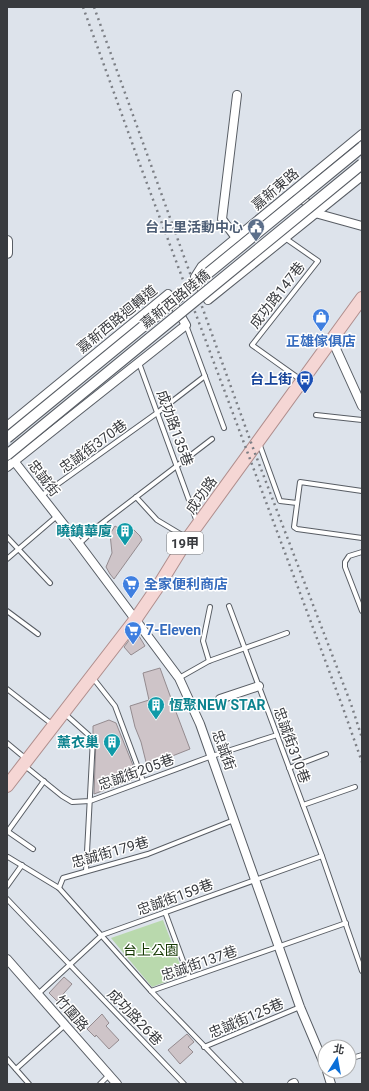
<svg xmlns="http://www.w3.org/2000/svg" width="369" height="1091" font-family="Roboto,'Noto Sans TC',sans-serif">
<rect width="100%" height="100%" fill="#dde3eb"/>
<path fill="#b9d9ad" d="M163,920L184,975L152,987L111,938Z"/>
<g fill="#cec4c8" stroke="#948b8f">
<path d="M115,526L123,531L127,529L130,531L133,529L140,536L142,540L114,579L110,574L106,567L112,553L110,534Z"/>
<path d="M133,635L139,636L145,646L131,655L124,647Z"/>
<path d="M160,668L176,712L190,749L147,766L141,742L135,727L130,706L149,700L143,673Z"/>
<path d="M109,720L116,723L136,773L132,780L94,794L96,739L93,735V726Z"/>
<path d="M64,977L72,984L57,1001L49,993Z"/>
<path d="M102,1014L109,1023L106,1026L119,1040L109,1049L96,1035L95,1037L87,1029Z"/>
<path d="M187,1034L194,1042L188,1047L193,1052L180,1064L168,1050Z"/>
</g>
<g fill="none" stroke-linecap="round" stroke-linejoin="round">
<g stroke="#585d64" stroke-width="6">
<g id="service">
<path d="M285,238L318,261L252,345L301,380"/>
<path d="M186,325L224,428"/>
<path d="M139,363L197,522"/>
<path d="M316,415L362,420"/>
<path d="M259,443L280,501L297,503"/>
<path d="M362,491L300,482L294,527L297,529L362,538"/>
<path d="M41,496L157,413L205,376"/>
<path d="M136,497L157,520L187,538"/>
<path d="M7,537L50,583"/>
<path d="M79,544L97,527L212,439"/>
<path d="M362,552L349,556L345,562V567L362,611"/>
<path d="M7,559L57,516"/>
<path d="M229,606L303,805"/>
<path d="M7,611L38,634"/>
<path d="M209,661L203,641L210,607"/>
<path d="M93,678L115,706L143,781"/>
<path d="M179,678L209,661L287,633"/>
<path d="M7,689L53,725"/>
<path d="M64,713L93,739L86,871"/>
<path d="M7,743L25,758"/>
<path d="M25,766L62,796L72,802L90,801L212,756L277,735"/>
<path d="M289,768L326,754"/>
<path d="M355,787L303,805L322,856L362,971"/>
<path d="M7,831L33,849"/>
<path d="M8,831L44,781"/>
<path d="M8,857L59,888L151,991L241,1084"/>
<path d="M7,886L22,865"/>
<path d="M59,888L63,878L148,854L234,820"/>
<path d="M7,899L184,1084"/>
<path d="M165,912L189,977"/>
<path d="M151,991L346,923"/>
<path d="M38,994L102,935L322,856"/>
<path d="M204,1047L300,1007"/>
<path d="M7,1059L29,1084"/>
<path d="M349,1059L362,1055"/>
<path d="M16,1069L65,1025"/>
<path d="M100,1084L109,1075"/>
</g>
</g>
<g stroke="#585d64" stroke-width="10">
<g id="minor">
<path d="M362,134L202,266L195,277L208,300L362,176"/>
<path d="M298,193L315,213L362,226"/>
<path d="M236,238L222,219L237,95"/>
<path d="M332,340L362,406"/>
<path d="M7,426L168,294L186,325L7,467"/>
<path d="M14,461L79,544L179,678L200,724L300,1007L325,1066"/>
<path d="M220,699L259,686"/>
<path d="M7,959L117,1084"/>
<path d="M327,1071L331,1084"/>
<path d="M292,1084L294,1083"/>
</g>
</g>
<g stroke="#585d64" stroke-width="12">
<path id="tertiary" d="M7,241V253"/>
</g>
<g stroke="#af8e8d" stroke-width="14">
<path id="primary" d="M7,786L135,620L159,585L188,538L362,298"/>
</g>
<use href="#service" stroke="#fff" stroke-width="4"/>
<use href="#minor" stroke="#fff" stroke-width="8"/>
<use href="#tertiary" stroke="#fff" stroke-width="10"/>
<use href="#primary" stroke="#f5d6d4" stroke-width="12"/>
<g stroke="#7c7f85" stroke-width="2.5" stroke-dasharray="2 4" stroke-linecap="butt">
<path d="M83,7L139,162L343,708L362,762"/>
<path d="M94,7L253,448L351,704L362,738"/>
</g>
<g stroke="#585d64" stroke-width="12" stroke-linecap="butt">
<g id="tertiary-bridge">
<path d="M7,438L362,147"/>
<path d="M7,455L362,164"/>
</g>
</g>
<use href="#tertiary-bridge" stroke="#fff" stroke-width="10"/>
</g>
<defs>
<g id="civic-pin" transform="scale(0.9)"><path d="M0 17L-7.5 6A9.5 9.5 0 1 1 7.5 6Z" fill="#5c6f8a" stroke="#fff"/><path d="M-.6-6.5H3V-4.5H.6V-3L4-1V1h2V6H-6V1h2V-1L-.6-3ZM-1.2 2.5V6h2.4V2.5Z" fill="#fff"/></g>
<g id="shop-pin" transform="scale(0.9)"><path d="M0 17L-7.5 6A9.5 9.5 0 1 1 7.5 6Z" fill="#3f7fe0" stroke="#fff"/><path d="M-5-2.5h2.3a2.7 3.5 0 0 1 5.4 0H5L5.5 6h-11ZM-1.5-2.5h3a1.5 2.3 0 0 0-3 0Z" fill="#fff"/></g>
<g id="bus-pin" transform="scale(0.9)"><path d="M0 17L-7.5 6A9.5 9.5 0 1 1 7.5 6Z" fill="#1a4fb4" stroke="#fff"/><path d="M-5-6H5V4H4V6H2V4H-2V6H-4V4H-5ZM-3.5-4V0h7V-4ZM-3.5 1.2v1.5H-2V1.2ZM2 1.2v1.5H3.5V1.2Z" fill="#fff"/></g>
<g id="building-pin" transform="scale(0.9)"><path d="M0 17L-7.5 6A9.5 9.5 0 1 1 7.5 6Z" fill="#0f9aa8" stroke="#fff"/><path d="M-4-6H4V6H1V3H-1V6H-4ZM-2.5-4.3h1.7v1.8h-1.7ZM.8-4.3h1.7v1.8H.8ZM-2.5-1h1.7V.8h-1.7ZM.8-1h1.7V.8H.8Z" fill="#fff"/></g>
<g id="supermarket-pin" transform="scale(0.9)"><path d="M0 17L-7.5 6A9.5 9.5 0 1 1 7.5 6Z" fill="#3f7fe0" stroke="#fff"/><path d="M-6-5.5h2.5l.6 2H6L4.5 2H-2.5L-4.4-4H-6ZM-1.5 3.2a1.3 1.3 0 1 0 .1 0ZM3 3.2a1.3 1.3 0 1 0 .1 0Z" fill="#fff"/></g>
</defs>
<g fill-rule="evenodd">
<use href="#civic-pin" x="256" y="227"/>
<use href="#shop-pin" x="321" y="317"/>
<use href="#bus-pin" x="305" y="379"/>
<use href="#building-pin" x="125" y="531"/>
<use href="#supermarket-pin" x="131" y="584"/>
<use href="#supermarket-pin" x="133" y="630"/>
<use href="#building-pin" x="156" y="705"/>
<use href="#building-pin" x="112" y="742"/>
</g>
<g text-anchor="middle" dominant-baseline="central" stroke-width="3" stroke-linejoin="round" paint-order="stroke">
<rect fill="#fff" stroke="#747679" stroke-width="1" x="167" y="532" width="36" height="22" rx="3"/>
<g font-size="13" font-weight="bold" fill="#393b3f">
<text x="185" y="543">19甲</text>
</g>
<g font-size="14" fill="#393b3f" stroke="#fff">
<text transform="translate(275 189) rotate(-40)">嘉新東路</text>
<text transform="translate(277 295) rotate(-52)">成功路147巷</text>
<text transform="translate(175 299) rotate(-39)">嘉新西路陸橋</text>
<text transform="translate(117 319) rotate(-39)">嘉新西路迴轉道</text>
<text transform="translate(175 428) rotate(70)">成功路135巷</text>
<text transform="translate(93 446) rotate(-36)">忠誠街370巷</text>
<text transform="translate(44 478) rotate(52)">忠誠街</text>
<text transform="translate(201 495) rotate(-54)">成功路</text>
<text transform="translate(292 745) rotate(70)">忠誠街310巷</text>
<text transform="translate(224 750) rotate(70)">忠誠街</text>
<text transform="translate(136 772) rotate(-20)">忠誠街205巷</text>
<text transform="translate(110 852) rotate(-16)">忠誠街179巷</text>
<text transform="translate(175 897) rotate(-20)">忠誠街159巷</text>
<text transform="translate(199 963) rotate(-19)">忠誠街137巷</text>
<text transform="translate(72 1013) rotate(49)">竹圍路</text>
<text transform="translate(135 1017) rotate(46)">成功路26巷</text>
<text transform="translate(246 1018) rotate(-23)">忠誠街125巷</text>
</g>
<g font-size="14" font-weight="bold" fill="#4e5e75" stroke="#fff" text-anchor="end">
<text x="243" y="227">台上里活動中心</text>
</g>
<g font-size="14" font-weight="bold" fill="#366cbe" stroke="#fff" text-anchor="start">
<text x="321" y="341" text-anchor="middle">正雄傢俱店</text>
<text x="144" y="584">全家便利商店</text>
<text x="146" y="630">7-Eleven</text>
</g>
<g font-size="14" font-weight="bold" fill="#164399" stroke="#fff" text-anchor="end">
<text x="292" y="379">台上街</text>
</g>
<g font-size="14" font-weight="bold" fill="#0d838f" stroke="#fff" text-anchor="end">
<text x="112" y="531">曉鎮華廈</text>
<text x="169" y="705" text-anchor="start">恆聚NEW STAR</text>
<text x="99" y="742">薰衣巢</text>
</g>
<g font-size="14" fill="#163904" stroke="#fff">
<text x="151" y="950">台上公園</text>
</g>
</g>
<rect width="369" height="1091" fill="none" stroke="#393b3f" stroke-width="16"/>
<g transform="translate(337 1059) rotate(11)"><circle r="19" fill="#ffffff" stroke="#b0b1b2"/>
<path d="M0-3L7 15L0 10L-7 15Z" fill="#0b6fd8"/>
<text y="-6" font-size="11" font-weight="bold" text-anchor="middle" fill="#393b3f">北</text>
</g>
</svg>
